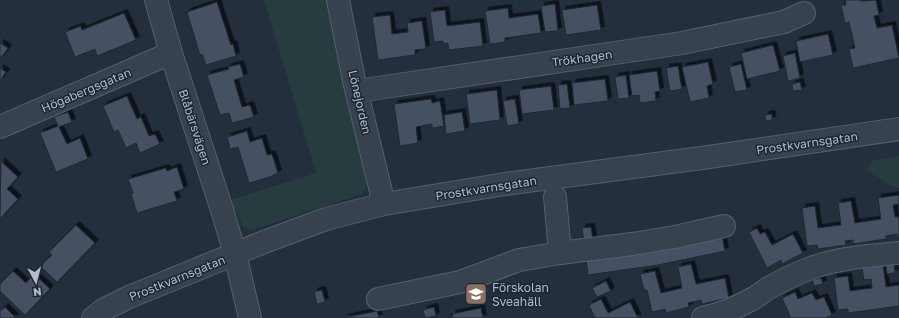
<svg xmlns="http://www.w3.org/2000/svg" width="899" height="318" font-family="'Golos Text',sans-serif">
<defs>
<filter id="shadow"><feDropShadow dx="3.5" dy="-3.5" stdDeviation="0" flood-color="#0009"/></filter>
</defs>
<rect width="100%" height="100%" fill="#242f3e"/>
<g fill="#263c3f">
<path d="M264,0H327L369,182L362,194L252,230L243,226L230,200L316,173Z"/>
<path d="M899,156V188L890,185L866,170L874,160Z"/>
</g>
<g fill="#455162" stroke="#1f2835" filter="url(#shadow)">
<path d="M845,0H861V1L876,0L879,15L874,16L877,28L892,25L899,58L853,68L849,49L855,48L849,22L845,23L841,5H846Z"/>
<path d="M217,2L231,45L233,44L236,56L206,65L202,54L200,55L187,12Z"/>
<path d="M555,4L558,31L545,32L541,6Z"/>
<path d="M597,5L601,30L566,35L562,10Z"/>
<path d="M508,8L509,18L538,14L541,33L505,38V42L490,44L485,11Z"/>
<path d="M445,10L447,26L480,22L483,46L449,50L448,43L443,44V41L434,42L430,12Z"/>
<path d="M124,13L136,40L97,56L95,49L75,57L65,32L81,26L82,30Z"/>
<path d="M390,15L392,34L408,32L407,23L422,21L426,49L415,50V55L378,60L372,17Z"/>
<path d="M828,34L833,55L800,62L796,41Z"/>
<path d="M0,43L8,48L0,59Z"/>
<path d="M773,45L780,71L747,79L741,53Z"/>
<path d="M795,53L800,78L788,81L783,56Z"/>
<path d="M708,62L713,84L707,86L709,98L690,102L682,67Z"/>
<path d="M240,64L244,77L234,80L242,107L250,105L254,117L232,123L229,113L220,115L207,75L229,69L228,67Z"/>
<path d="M741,64L747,90L735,92L729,67Z"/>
<path d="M678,66L682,89L670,91L666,68Z"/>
<path d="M0,68L6,72L0,81Z"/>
<path d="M657,71L660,91L655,92L656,101L640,103L639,95L632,96L629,75Z"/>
<path d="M626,75L629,98L618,99L615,77Z"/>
<path d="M605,79L608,101L574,105L572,83Z"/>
<path d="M800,82L802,90L793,91L792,84Z"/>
<path d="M567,84L570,108L560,109L558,85Z"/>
<path d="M551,86L554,110L522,114L519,90Z"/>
<path d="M497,90L500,120L470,124L466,94Z"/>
<path d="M127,96L137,119L141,117L149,136L155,134L160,144L140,153L136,143L126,148L118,130L114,132L103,106Z"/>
<path d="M431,99L432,103L440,101L444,126L432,128V124L416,127L418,143L400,146L394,104Z"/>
<path d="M515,99L519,124L507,126L503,101Z"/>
<path d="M68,112L72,122L59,127L67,144L80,138L88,159L56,172L40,133L58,126L54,117Z"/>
<path d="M462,112L465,131L446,134L444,115Z"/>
<path d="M772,114V120L766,121L765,115Z"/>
<path d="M247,131L250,142L262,138L267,155L272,154L278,173L273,175V176L249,183L238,147L230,149L227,137Z"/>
<path d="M1,161L18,177L7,189L18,199L0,219Z"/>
<path d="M177,167L184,189L174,192L177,201L137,213L131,194L133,193L128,179L166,168L167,171Z"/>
<path d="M899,195V204L893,205L895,217H899V238H897V234L886,236V239L853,244V240L845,241L846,245L818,249L817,245L807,246L802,208L815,206L818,228L841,225L838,203L851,201L855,223L881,219L878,198Z"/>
<path d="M76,225L95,243L57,282L40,266L52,255L49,252Z"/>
<path d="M591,227L593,240L584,242L582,228Z"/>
<path d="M757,228L760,234L765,232L772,245L793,234L803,253L782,264L781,260L767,268L749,232Z"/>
<path d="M722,235L725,251L658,265L588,275L586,259Z"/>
<path d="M691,264L696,284L725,278L729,298L702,304L701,300L688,303L689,307L666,313L665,309L652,312L647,290H644L640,274L655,271L661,293L682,288L678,267Z"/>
<path d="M894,264L895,273L887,274L886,265Z"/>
<path d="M883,265L886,287L899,285V306L848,313V309L838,310L834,278L848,276L850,291L872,288L871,279L864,280L862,268Z"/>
<path d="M13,271L26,283L34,274L50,289L25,315L0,291V284Z"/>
<path d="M821,278L823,284L814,286L812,280Z"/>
<path d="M606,281L611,291L597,297L592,288Z"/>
<path d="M322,290L325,302L317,304L314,292Z"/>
<path d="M795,292L798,299L812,293L816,300L824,297L832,315L826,318H791L782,298Z"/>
<path d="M601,299L608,313L630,302L638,318H595L589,305Z"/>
<path d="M5,307L16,318H0V311Z"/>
<path d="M434,307L436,316L425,318L423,310Z"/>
<path d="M481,308L483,318H446L453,317L452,314Z"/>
<path d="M377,311L379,318H343Z"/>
</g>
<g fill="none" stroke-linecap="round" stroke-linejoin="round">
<g stroke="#565f6c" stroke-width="24">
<g id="minor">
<path d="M156,0L171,53L223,213L235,254L250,318"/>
<path d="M338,0L355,85L384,204"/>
<path d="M358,91L682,43L784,22L804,13"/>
<path d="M0,127L171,53"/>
<path d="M560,253L632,244L675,237L724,226"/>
<path d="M378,299L460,282L519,260L560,253L555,197"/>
<path d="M93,318L103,310L129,297L264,242L326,219L384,204L505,184L709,157L899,129"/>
<path d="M703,318C721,314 738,307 754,298C759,295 763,292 767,289C777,283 794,275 806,270C835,258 868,256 899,253"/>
</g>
</g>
<use href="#minor" stroke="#38414e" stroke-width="22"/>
</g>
<defs>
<g id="school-square" transform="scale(1.15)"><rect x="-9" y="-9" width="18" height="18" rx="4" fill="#8d6e63" stroke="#1d2633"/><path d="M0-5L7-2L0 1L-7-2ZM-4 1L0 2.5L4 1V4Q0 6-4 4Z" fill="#fff"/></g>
</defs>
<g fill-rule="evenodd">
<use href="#school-square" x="476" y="294"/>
</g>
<g text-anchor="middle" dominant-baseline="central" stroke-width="3" stroke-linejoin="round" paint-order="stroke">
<g font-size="12" fill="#b4bcc9" stroke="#1d2633">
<text transform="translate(582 58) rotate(-8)">Trökhagen</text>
<text transform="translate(86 90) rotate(-23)">Högabergsgatan</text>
<text transform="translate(360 102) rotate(77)">Lönejorden</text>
<text transform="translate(195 127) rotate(72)">Blåbärsvägen</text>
<text transform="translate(807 143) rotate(-8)">Prostkvarnsgatan</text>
<text transform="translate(486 188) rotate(-9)">Prostkvarnsgatan</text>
<text transform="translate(177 278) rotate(-22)">Prostkvarnsgatan</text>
</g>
<g font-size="12" fill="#b4bcc9" stroke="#1d2633" text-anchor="start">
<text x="492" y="287">Förskolan<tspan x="492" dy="14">Sveahäll</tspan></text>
</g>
</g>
<g transform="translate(36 282) rotate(173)" stroke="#1d2633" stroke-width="3" paint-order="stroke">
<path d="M0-3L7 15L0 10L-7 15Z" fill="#b4bcc9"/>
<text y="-6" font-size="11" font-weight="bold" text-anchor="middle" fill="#b4bcc9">N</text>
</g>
</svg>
